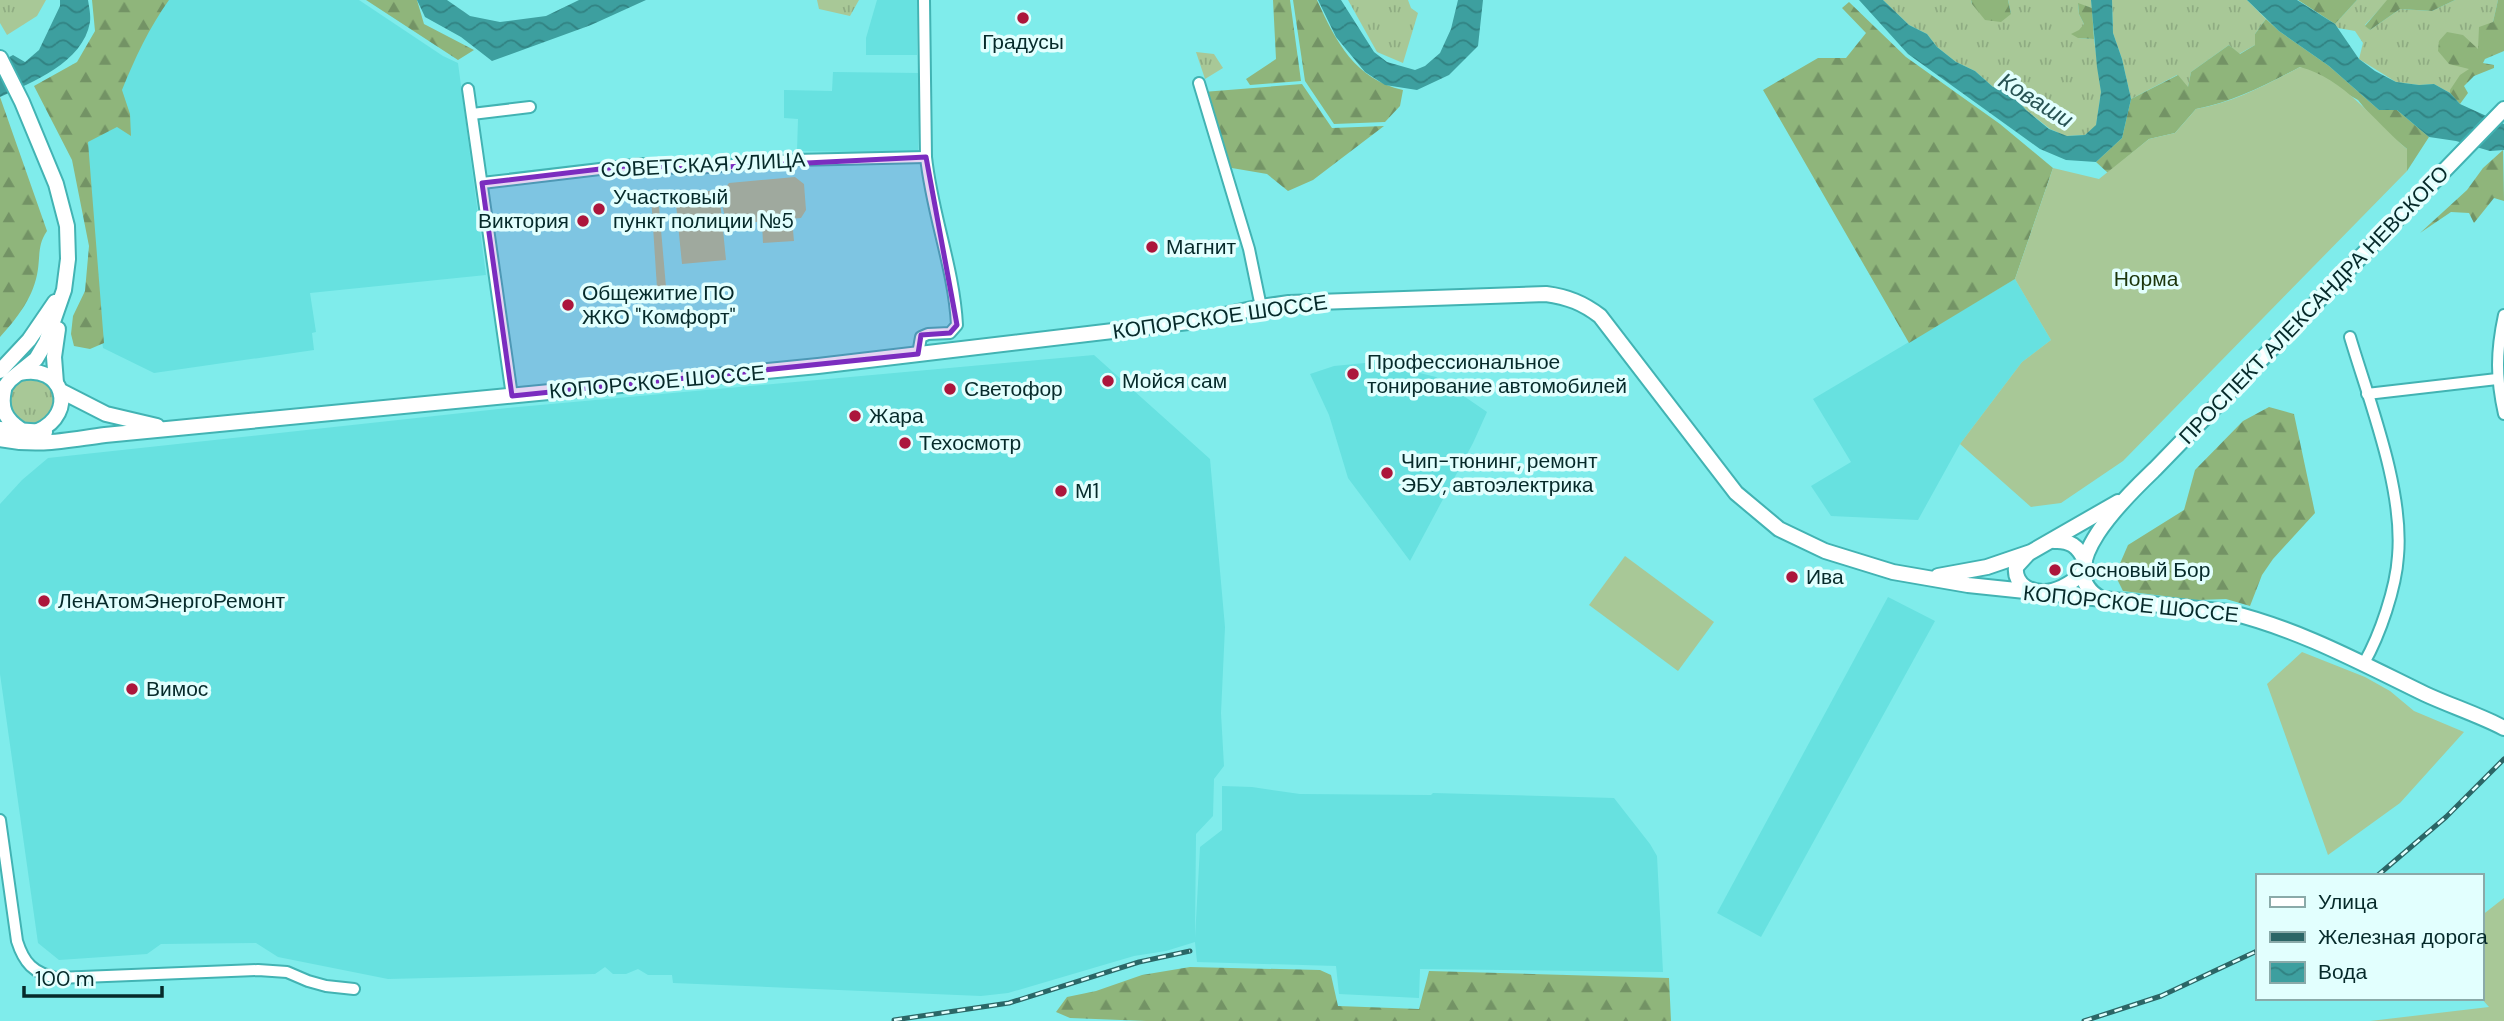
<svg xmlns="http://www.w3.org/2000/svg" width="2504" height="1021" font-family="'DM Sans',sans-serif">
<defs>
<pattern id="grass-tufts" width="24" height="20" patternUnits="userSpaceOnUse" patternTransform="scale(1.75)"><rect width="24" height="20" fill="#a8c897"/><path d="M3 7l-1-3M5 7V3M7 7l1-3M15 17l-1-3M17 17v-4M19 17l1-3" fill="none" stroke="#8fac82"/></pattern>
<pattern id="forest-firs" width="22" height="20" patternUnits="userSpaceOnUse" patternTransform="scale(1.75)"><rect width="22" height="20" fill="#8fb57b"/><path d="M5 1l3.5 6h-7zM16 11l3.5 6h-7z" fill="#739365"/></pattern>
<pattern id="water-waves" width="16" height="10" patternUnits="userSpaceOnUse" patternTransform="scale(1.75)"><rect width="16" height="10" fill="#3d9f9f"/><path d="M0 5q4-4 8 0t8 0" fill="none" stroke="#318282"/></pattern>
</defs>
<rect width="100%" height="100%" fill="#7feceb"/>
<g fill="#67e1e0">
<path d="M165,0H359L443,56L458,63L486,275L310,293L316,332L312,333L314,350L154,373L103,348L76,129Z"/>
<path d="M877,0H917V55H866V38Z"/>
<path d="M833,72L920,73L918,153L797,151L798,119L784,118V90L832,91Z"/>
<path d="M2015,279L2051,340L2022,362L1960,444L1918,520L1831,516L1811,486L1851,462L1813,399Z"/>
<path d="M1094,355L1210,459L1225,627L1221,713L1224,766L1214,779L1213,816L1196,834L1195,938L1200,847L1222,830V786L1252,787L1300,794L1431,795L1433,793L1614,798L1650,844L1657,856L1663,972L1420,969L1419,998L1339,994L1336,966L1197,962L1195,942L1166,951L1134,956L1008,993L981,996L673,983L672,975H648L638,969L626,974H613L605,967L595,974L388,979L278,957L256,943L161,944L147,954L59,960L38,943L0,674V504L22,480L48,458L518,407Z"/>
<path d="M1375,362L1436,377L1487,412L1473,443L1410,561L1348,478L1329,415L1310,374L1334,366Z"/>
<path d="M1888,597L1935,621L1761,937L1717,913Z"/>
</g>
<g fill="url(#grass-tufts)">
<path d="M0,0H46L37,16L7,35L0,23Z"/>
<path d="M817,0H859L850,16L819,9Z"/>
<path d="M1348,0H1408L1411,8L1418,13L1403,63L1377,52Z"/>
<path d="M1883,0H1971L1972,4L2011,14L2008,0H2091L2092,8L2078,4L2079,14L2084,24L2078,38L2094,39L2101,92L2096,126L2085,135L2066,136L2050,129L2026,110L2007,89L1993,87L1975,71L1956,62L1937,47L1927,34L1909,25Z"/>
<path d="M2112,0H2247L2266,19L2255,34V45L2239,54L2229,45L2191,72L2188,88L2177,75L2131,99L2122,59L2113,33Z"/>
<path d="M2357,0H2388L2365,25L2370,30L2400,9L2432,11L2455,0H2498L2493,22L2470,69L2450,93L2434,84L2419,85L2396,82L2359,59L2363,43L2355,31L2338,28L2335,24Z"/>
<path d="M1196,52L1214,54L1223,68L1205,79Z"/>
<circle cx="32" cy="401" r="22"/>
</g>
<g fill="url(#forest-firs)">
<path d="M92,0H169C149,28 135,58 122,90L130,114L131,136L117,127L88,142L104,343L90,349L74,346L71,334L73,316L85,291L89,246L72,160L34,86L77,62L95,31Z"/>
<path d="M366,0H417L424,24L474,50L458,60Z"/>
<path d="M1273,0H1290L1301,81L1250,85L1246,79L1276,59Z"/>
<path d="M1293,0H1317C1336,42 1355,79 1403,90L1400,106L1385,122L1334,124L1305,81Z"/>
<path d="M1971,0H2008L2011,14L2001,22L1985,20L1972,4Z"/>
<path d="M2298,0H2357L2335,24Z"/>
<path d="M2387,0H2455L2432,11L2400,9L2370,30L2365,26Z"/>
<path d="M2498,0H2504V51L2485,59L2483,63L2494,65V68L2474,76L2464,86L2468,93L2460,104L2450,93V90L2460,75L2469,69L2449,64L2438,51L2439,41L2447,32L2463,35L2478,49L2479,27L2493,22Z"/>
<path d="M1849,2L1906,57L2000,124L2053,168L2015,279L1909,343L1763,90L1818,58H1846L1866,33L1842,8Z"/>
<path d="M2078,3L2092,8L2094,39L2078,38L2071,34L2079,30L2084,24L2079,14Z"/>
<path d="M2266,19L2279,31L2329,66L2379,110H2397L2429,137L2407,171V149L2379,126L2358,100L2300,67C2266,85 2233,102 2196,109L2175,133L2149,139L2108,173L2096,162L2122,138L2131,99L2178,75L2188,87L2191,72L2229,45L2240,54L2255,45V34Z"/>
<path d="M1302,84L1332,128L1384,126L1313,180L1288,191L1267,174L1226,167L1203,92Z"/>
<path d="M0,97L47,231C38,244 40,254 38,269C34,297 18,317 0,337Z"/>
<path d="M2503,150L2504,201L2494,198L2474,223L2469,213L2451,212L2420,233L2467,190L2483,168Z"/>
<path d="M2269,407L2294,414L2315,513L2273,559L2262,575L2250,606L2226,599L2197,600L2123,591L2115,575L2128,545L2184,510L2195,470L2243,421Z"/>
<path d="M1190,967L1320,970L1331,975L1338,1006L1419,1009L1429,971L1669,978L1671,1021H1146L1070,1018L1056,1012L1067,997L1096,991L1142,975Z"/>
</g>
<g fill="#a8c897">
<path d="M2300,67C2345,79 2373,120 2407,149V171L2123,461L2061,503L2031,507L1960,444L2022,362L2051,340L2015,279L2053,168L2099,179L2149,139L2175,133L2196,109C2233,103 2266,85 2300,67Z"/>
<path d="M795,177L804,184L806,210L801,218L734,224C721,219 723,204 722,192L729,183Z"/>
<path d="M719,190L726,260L682,264L675,194Z"/>
<path d="M658,195L666,287L657,288L651,196Z"/>
<path d="M792,220L794,241L763,243L762,223Z"/>
<path d="M1625,556L1714,622L1678,671L1589,605Z"/>
<path d="M2302,652L2365,677L2390,691L2414,711L2464,732L2400,803L2328,855L2267,684Z"/>
<path d="M2504,898V1021H2370L2489,1007L2481,998V916Z"/>
</g>
<g fill="url(#water-waves)">
<path d="M60,0H88C89,6 91,16 90,22C83,63 32,82 0,97V62L13,55L25,62L39,50L60,6Z"/>
<path d="M417,0H447L470,16L500,22L546,16L579,0H646L591,25L492,61L461,37L425,17Z"/>
<path d="M1318,0H1341L1374,52L1387,62L1415,70L1425,66L1440,53L1451,29L1458,0H1483L1478,46L1449,75L1417,90L1385,85L1365,72L1336,37Z"/>
<path d="M1859,0H1883L1909,25L1927,34L1937,47L1956,62L1975,71L1993,87L2007,89L2026,110L2049,129L2067,136L2085,135L2096,125L2101,92L2097,67L2091,0H2112L2113,33L2122,59L2131,99L2122,138L2096,162L2066,160L2040,149L1908,54Z"/>
<path d="M2247,0H2297L2335,24L2359,59L2375,71L2396,82L2419,85L2434,84L2450,93L2460,104L2504,124V150L2490,151L2456,141L2429,137L2397,110H2379L2329,66L2279,31Z"/>
</g>
<g fill="none" stroke-linecap="round" stroke-linejoin="round">
<g stroke="#42b3b3" stroke-width="14">
<g id="street">
<path d="M1199,83L1249,249L1261,307"/>
<path d="M468,89L512,396"/>
<path d="M472,114L530,107"/>
<path d="M482,183L642,164L684,169L794,160L926,157"/>
<path d="M2504,315C2496,352 2496,378 2504,414"/>
<path d="M2350,337C2369,401 2404,489 2398,556C2396,588 2380,635 2364,663"/>
<path d="M918,354L921,337L928,334L950,333L957,325C954,268 932,214 926,157L924,0"/>
<path d="M2367,394L2497,379"/>
<path d="M0,820L17,941C24,963 33,973 57,978L258,970L287,972L308,981L326,986L354,989"/>
</g>
</g>
<g stroke="#42b3b3" stroke-width="18">
<g id="secondary">
<path d="M0,58L22,102L56,184L67,226L68,259L64,290L46,342L36,359L10,380L0,393"/>
<path d="M0,371L29,340L55,302"/>
<path d="M20,373C63,363 78,413 38,431"/>
<path d="M56,383L54,357L58,329"/>
<path d="M4,390C0,408 5,419 20,429"/>
<path d="M61,391L106,414L157,426"/>
<path d="M0,429L45,432"/>
<path d="M0,439C39,447 66,440 105,435L818,366L1197,321L1261,307L1289,303L1546,294C1568,297 1583,303 1600,316L1736,493L1779,529L1825,551L1893,572L1968,585L2228,612C2299,629 2361,663 2425,694C2451,706 2479,715 2504,728"/>
<path d="M2054,541C2070,540 2078,546 2085,561"/>
<path d="M2027,555L2016,567C2015,576 2018,582 2025,587C2045,599 2067,587 2083,573"/>
<path d="M1938,576L1987,567L2031,552L2118,502"/>
<path d="M2100,598C2048,569 2131,492 2155,469L2504,109"/>
</g>
</g>
<use href="#street" stroke="#fff" stroke-width="10"/>
<use href="#secondary" stroke="#fff" stroke-width="14"/>
<g stroke="#2b6666" stroke-width="5">
<g id="rail">
<path d="M2377,876L2446,817L2504,759"/>
<path d="M894,1020L1009,1003L1139,962L1190,951"/>
<path d="M2084,1021L2161,996L2257,951"/>
</g>
</g>
<use href="#rail" stroke="#e2fffe" stroke-width="2.5" stroke-dasharray="8" stroke-linecap="butt"/>
</g>
<path fill="#7b2cbf" fill-opacity="0.2" stroke="#7b2cbf" stroke-width="5" stroke-linejoin="round" d="M926,157L957,325L950,333L921,335L918,354L512,396L482,183L642,164L684,169Z"/>
<g fill="#ac163c" stroke="#e2fffe" stroke-width="2.5">
<circle cx="1023" cy="18" r="7"/>
<circle cx="599" cy="209" r="7"/>
<circle cx="583" cy="221" r="7"/>
<circle cx="1152" cy="247" r="7"/>
<circle cx="568" cy="305" r="7"/>
<circle cx="1353" cy="374" r="7"/>
<circle cx="1108" cy="381" r="7"/>
<circle cx="950" cy="389" r="7"/>
<circle cx="855" cy="416" r="7"/>
<circle cx="905" cy="443" r="7"/>
<circle cx="1387" cy="473" r="7"/>
<circle cx="1061" cy="491" r="7"/>
<circle cx="2055" cy="570" r="7"/>
<circle cx="1792" cy="577" r="7"/>
<circle cx="44" cy="601" r="7"/>
<circle cx="132" cy="689" r="7"/>
</g>
<g text-anchor="middle" dominant-baseline="central" stroke-width="7" stroke-linejoin="round" paint-order="stroke">
<g font-size="21" fill="#062a2a" stroke="#e2fffe" text-anchor="start">
<text x="1023" y="42" text-anchor="middle">Градусы</text>
<text x="613" y="197">Участковый<tspan x="613" dy="24">пункт полиции №5</tspan></text>
<text x="569" y="221" text-anchor="end">Виктория</text>
<text x="1166" y="247">Магнит</text>
<text x="582" y="293">Общежитие ПО<tspan x="582" dy="24">ЖКО "Комфорт"</tspan></text>
<text x="1367" y="362">Профессиональное<tspan x="1367" dy="24">тонирование автомобилей</tspan></text>
<text x="1122" y="381">Мойся сам</text>
<text x="964" y="389">Светофор</text>
<text x="869" y="416">Жара</text>
<text x="919" y="443">Техосмотр</text>
<text x="1401" y="461">Чип-тюнинг, ремонт<tspan x="1401" dy="24">ЭБУ, автоэлектрика</tspan></text>
<text x="1075" y="491">М1</text>
<text x="2069" y="570">Сосновый Бор</text>
<text x="1806" y="577">Ива</text>
<text x="58" y="601">ЛенАтомЭнергоРемонт</text>
<text x="146" y="689">Вимос</text>
</g>
<g font-size="21" fill="#062a2a" stroke="#e2fffe">
<text transform="translate(703 165) rotate(-3)">СОВЕТСКАЯ УЛИЦА</text>
<text transform="translate(2314 305) rotate(-46)">ПРОСПЕКТ АЛЕКСАНДРА НЕВСКОГО</text>
<text transform="translate(1220 317) rotate(-8)">КОПОРСКОЕ ШОССЕ</text>
<text transform="translate(657 382) rotate(-5)">КОПОРСКОЕ ШОССЕ</text>
<text transform="translate(2131 604) rotate(6)">КОПОРСКОЕ ШОССЕ</text>
</g>
<g font-size="21" fill="#1c350b" stroke="#e2fffe">
<text x="2146" y="279">Норма</text>
</g>
<g font-size="23" font-style="italic" fill="#285353" stroke="#e2fffe">
<text transform="translate(2036 100) rotate(32)">Коваши</text>
</g>
</g>
<rect x="2256" y="874" width="228" height="126" fill="#e2fffe" stroke="#8aaaa9" stroke-width="2"/>
<rect x="2270" y="897" width="35" height="10" fill="#ffffff" stroke="#8aaaa9" stroke-width="2"/>
<text x="2318" y="909" font-size="21" fill="#062a2a">Улица</text>
<rect x="2270" y="932" width="35" height="10" fill="#2b6666" stroke="#8aaaa9" stroke-width="2"/>
<text x="2318" y="944" font-size="21" fill="#062a2a">Железная дорога</text>
<rect x="2270" y="962" width="35" height="21" fill="url(#water-waves)" stroke="#8aaaa9" stroke-width="2"/>
<text x="2318" y="979" font-size="21" fill="#062a2a">Вода</text>
<path d="M24 986v10h138v-10" fill="none" stroke="#062a2a" stroke-width="3.5"/>
<text x="35" y="986" font-size="21" fill="#062a2a" stroke="#e2fffe" stroke-width="5" paint-order="stroke">100 m</text>
</svg>
